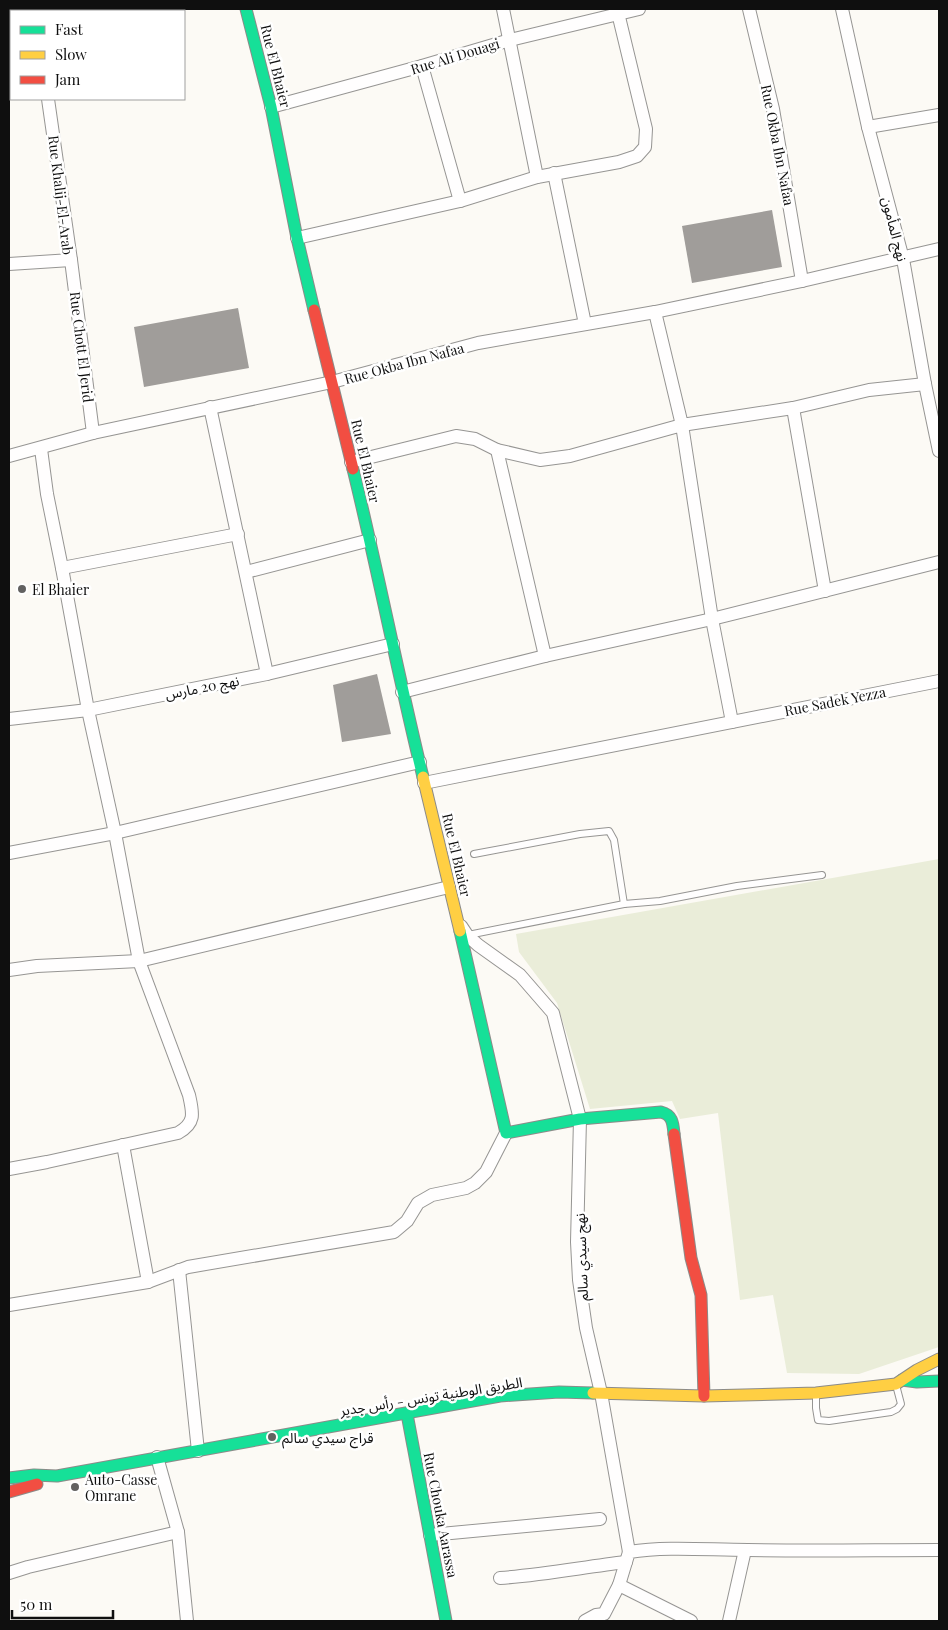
<svg xmlns="http://www.w3.org/2000/svg" width="948" height="1630" font-family="'Playfair Display','Noto Sans Arabic',serif">
<rect width="100%" height="100%" fill="#fcfaf5"/>
<path fill="#eaedd9" d="M939,859V1347L859,1374L787,1373L773,1295L740,1300L718,1113L680,1119L672,1101L590,1109L557,1003L519,952L516,934Z"/>
<g fill="#a09d9a">
<path d="M772,210L782,267L692,283L682,226Z"/>
<path d="M238,308L249,368L144,387L134,327Z"/>
<path d="M377,674L391,734L342,742L333,685Z"/>
</g>
<g fill="none" stroke-linecap="round" stroke-linejoin="round">
<g stroke="#969593" stroke-width="8">
<g id="lane">
<path d="M474,854L580,834L609,831L614,840L624,904"/>
<path d="M468,935L624,904L660,901L737,886L822,875"/>
<path d="M816,1394V1408L818,1420L829,1421L891,1412L897,1409L901,1404L896,1385"/>
</g>
</g>
<g stroke="#969593" stroke-width="14">
<g id="street">
<path d="M35,9L36,11"/>
<path d="M503,9L537,177"/>
<path d="M749,9L773,109L802,281"/>
<path d="M842,9L868,127L903,259L925,384L939,451"/>
<path d="M422,66L460,201"/>
<path d="M271,107L422,66L510,40L639,9"/>
<path d="M868,127L939,115"/>
<path d="M554,173L585,324"/>
<path d="M297,238L460,201L537,177L619,162L637,156L645,147L646,129L618,13"/>
<path d="M71,260L93,433"/>
<path d="M9,264L71,260L48,99"/>
<path d="M655,312L682,425L793,408"/>
<path d="M210,407L267,674"/>
<path d="M497,450L545,656"/>
<path d="M9,456L93,433L332,382L478,343L655,312L802,281L939,249"/>
<path d="M351,462L456,436L475,439L497,450L540,460L570,456L682,425L712,619L732,722"/>
<path d="M62,568L238,534"/>
<path d="M246,572L370,540"/>
<path d="M825,591L793,408L869,390L925,384"/>
<path d="M402,692L545,656L712,619L939,562"/>
<path d="M9,719L88,710L267,674L393,644"/>
<path d="M424,783L939,681"/>
<path d="M9,853L115,833L420,762"/>
<path d="M461,926L467,935L478,945L520,975L553,1013L580,1119L577,1242L579,1280L586,1328L601,1393L629,1552"/>
<path d="M9,970L37,966L139,961L449,887"/>
<path d="M123,1145L148,1282"/>
<path d="M9,1169L47,1162L178,1133C196,1123 193,1113 189,1095L139,961L115,833L88,710L62,568L47,494L41,449"/>
<path d="M179,1270L198,1451"/>
<path d="M9,1305L148,1282L188,1267L394,1232L407,1221L418,1203L432,1195L466,1188L475,1183L486,1172L506,1133"/>
<path d="M157,1457L178,1532L187,1621"/>
<path d="M430,1535L600,1519"/>
<path d="M9,1573L28,1567L178,1532"/>
<path d="M500,1578C542,1575 584,1567 626,1562"/>
<path d="M619,1585L691,1621"/>
<path d="M585,1621L596,1615L604,1614L619,1585L629,1552C668,1546 708,1550 748,1550C812,1551 875,1550 939,1550"/>
<path d="M729,1621L745,1550"/>
</g>
</g>
<g stroke="#8c8b89" stroke-width="13">
<g id="fast">
<path d="M246,9L271,107L297,238L314,310"/>
<path d="M353,469C378,571 398,675 423,777"/>
<path d="M460,931L506,1133L580,1119L661,1112C673,1115 673,1124 674,1134"/>
<path d="M902,1380L917,1382L939,1381"/>
<path d="M407,1414L446,1621"/>
<path d="M9,1478L34,1475L57,1476L500,1396L559,1392L593,1393"/>
</g>
</g>
<g stroke="#8c8b89" stroke-width="13">
<g id="slow">
<path d="M423,777L460,931"/>
<path d="M593,1393L704,1396L816,1393L896,1384L917,1370L939,1359"/>
</g>
</g>
<g stroke="#8c8b89" stroke-width="13">
<g id="jam">
<path d="M314,310L353,469"/>
<path d="M674,1134L691,1258L701,1295L704,1396"/>
<path d="M9,1492L37,1484"/>
</g>
</g>
<use href="#lane" stroke="#fffefe" stroke-width="6"/>
<use href="#street" stroke="#fffefe" stroke-width="12"/>
<use href="#fast" stroke="#16e098" stroke-width="11"/>
<use href="#slow" stroke="#ffcf43" stroke-width="11"/>
<use href="#jam" stroke="#f24e42" stroke-width="11"/>
</g>
<g fill="#626160" stroke="#fff" stroke-width="2">
<circle cx="22" cy="589" r="5"/>
<circle cx="272" cy="1437" r="5"/>
<circle cx="75" cy="1487" r="5"/>
</g>
<g text-anchor="middle" dominant-baseline="central" stroke-width="5" stroke-linejoin="round" paint-order="stroke">
<g font-size="14" fill="#0f0f0f" stroke="#fff">
<text transform="translate(455 56) rotate(-17)">Rue Ali Douagi</text>
<text transform="translate(276 66) rotate(76)">Rue El Bhaier</text>
<text transform="translate(778 145) rotate(79)">Rue Okba Ibn Nafaa</text>
<text transform="translate(61 195) rotate(83)">Rue Khalij-El-Arab</text>
<text transform="translate(895 229) rotate(76)">نهج المأمون</text>
<text transform="translate(82 347) rotate(83)">Rue Chott El Jerid</text>
<text transform="translate(404 363) rotate(-15)">Rue Okba Ibn Nafaa</text>
<text transform="translate(366 461) rotate(77)">Rue El Bhaier</text>
<text transform="translate(202 687) rotate(-11)">نهج 20 مارس</text>
<text transform="translate(835 701) rotate(-11)">Rue Sadek Yezza</text>
<text transform="translate(457 855) rotate(77)">Rue El Bhaier</text>
<text transform="translate(581 1257) rotate(-92)">نهج سيدي سالم</text>
<text transform="translate(431 1396) rotate(-9)">الطريق الوطنية تونس - رأس جدير</text>
<text transform="translate(441 1515) rotate(79)">Rue Chouka Aarassa</text>
</g>
<g font-size="14" fill="#0f0f0f" stroke="#fff" text-anchor="start">
<text x="32" y="589">El Bhaier</text>
<text x="282" y="1437">قراج سيدي سالم</text>
<text x="85" y="1479">Auto-Casse<tspan x="85" dy="16">Omrane</tspan></text>
</g>
</g>
<rect width="948" height="1630" fill="none" stroke="#0f0f0f" stroke-width="20"/>
<rect x="10" y="10" width="175" height="90" fill="#ffffff" stroke="#9f9f9f"/>
<rect x="20" y="26" width="25" height="8" fill="#16e098" stroke="#9f9f9f"/>
<text x="55" y="35" font-size="15" fill="#0f0f0f">Fast</text>
<rect x="20" y="51" width="25" height="8" fill="#ffcf43" stroke="#9f9f9f"/>
<text x="55" y="60" font-size="15" fill="#0f0f0f">Slow</text>
<rect x="20" y="76" width="25" height="8" fill="#f24e42" stroke="#9f9f9f"/>
<text x="55" y="85" font-size="15" fill="#0f0f0f">Jam</text>
<path d="M12 1610v8h101v-8" fill="none" stroke="#0f0f0f" stroke-width="2.5"/>
<text x="20" y="1610" font-size="15" fill="#0f0f0f" stroke="#ffffff" stroke-width="4" paint-order="stroke">50 m</text>
</svg>
